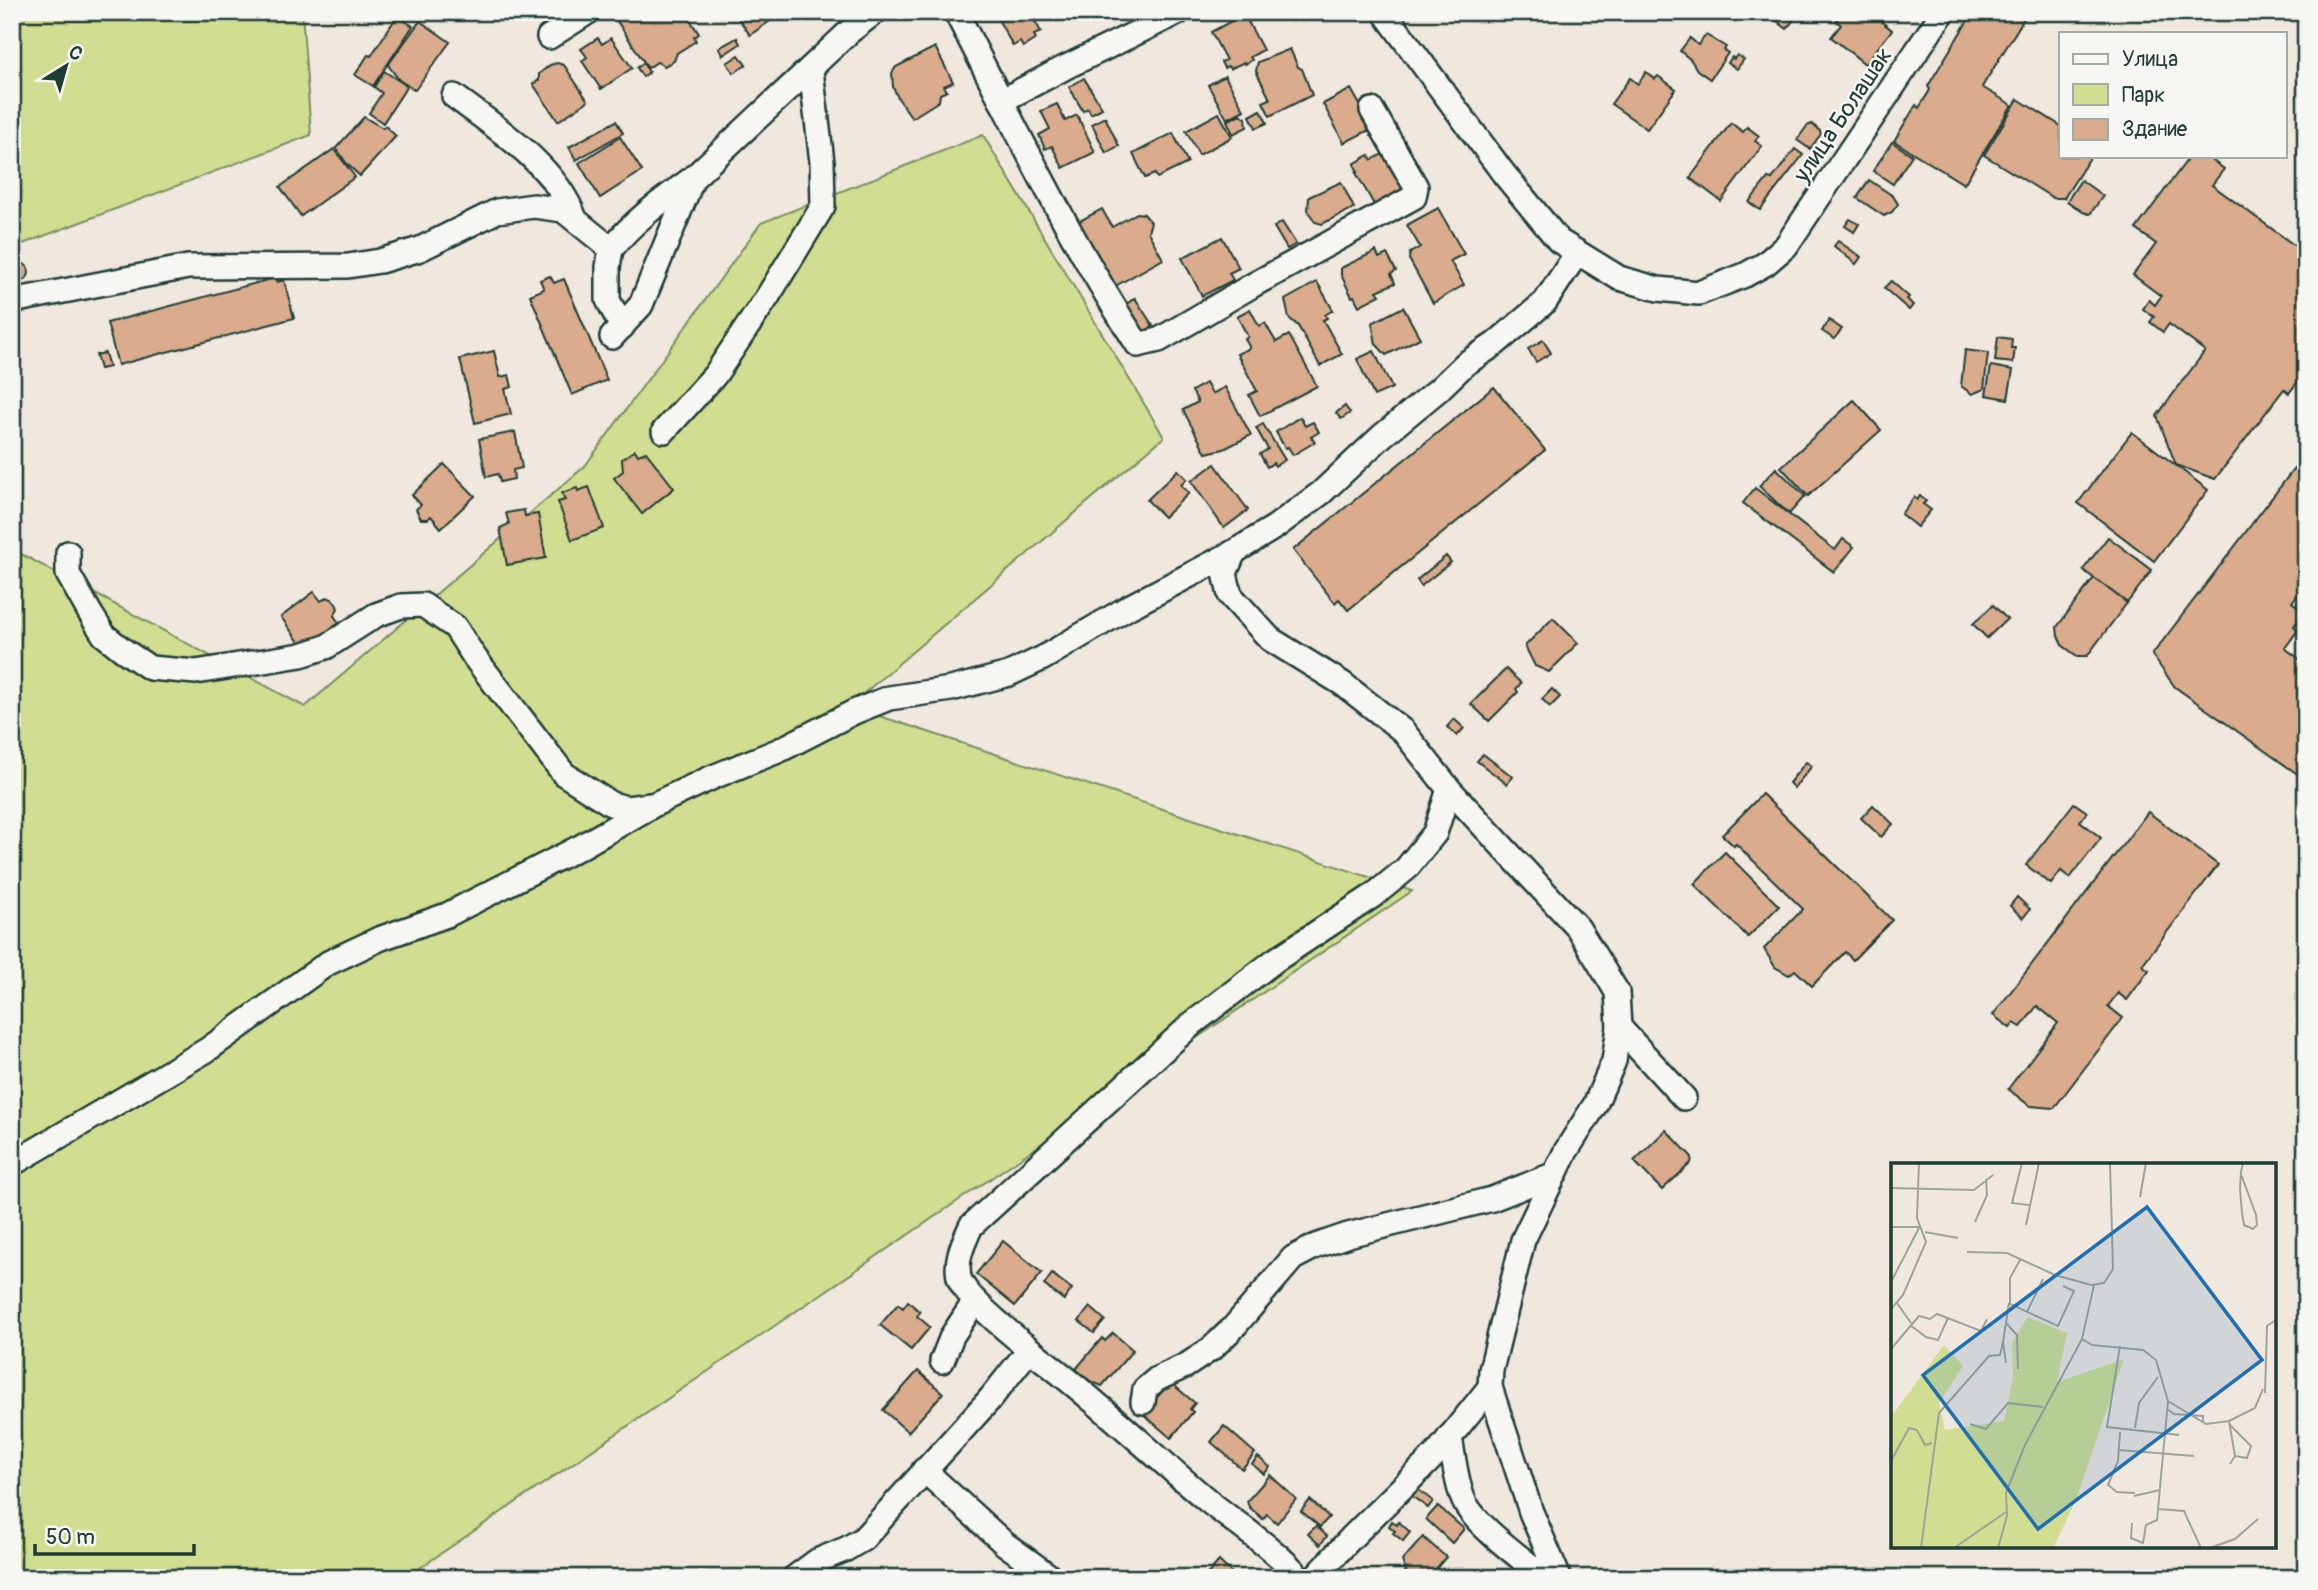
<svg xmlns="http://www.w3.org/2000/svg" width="2318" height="1590" font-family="Pangolin,sans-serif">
<rect width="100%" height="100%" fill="#f0e7de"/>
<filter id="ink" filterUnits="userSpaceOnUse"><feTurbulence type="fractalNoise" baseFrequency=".0143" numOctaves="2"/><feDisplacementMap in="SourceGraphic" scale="14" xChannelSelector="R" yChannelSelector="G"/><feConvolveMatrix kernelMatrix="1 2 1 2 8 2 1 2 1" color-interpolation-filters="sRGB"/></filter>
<g filter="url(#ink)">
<g fill="#d1de91" stroke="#788e62" stroke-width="2">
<path d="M12,12H302L311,135L12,248Z"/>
<path d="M983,135L1164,437L849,706L1412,891L405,1578H12V549L305,707L585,466L761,223Z"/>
</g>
<g fill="#daab8c" stroke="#1f3d34" stroke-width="2">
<path d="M625,12H685L699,34L694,37L696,41L677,53L674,61L664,66L657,62L648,68L615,18Z"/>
<path d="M734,12H764L770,21L750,35Z"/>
<path d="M998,12H1030L1041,32L1034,35L1036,39L1023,47L1020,42L1013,46L995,14Z"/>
<path d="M1766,12H1799L1787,29Z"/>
<path d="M1842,12H1884L1882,22L1892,30L1865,64L1831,37L1841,25L1836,21Z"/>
<path d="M1973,12H2028L1982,87L2012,105L1964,184L1894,141L1916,105L1919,108L1930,90L1928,86Z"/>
<path d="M1244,14L1263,50L1250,57L1252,60L1245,64L1244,62L1230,69L1228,66L1224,68L1221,62L1226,60L1211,32Z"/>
<path d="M397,16L413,26L373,86L355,75L368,55L371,56Z"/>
<path d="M420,21L450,42L415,90L399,80L388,65Z"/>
<path d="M1706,35L1726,47L1724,50L1728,53L1710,79L1697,70L1691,60L1680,51L1690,38L1698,45Z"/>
<path d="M598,38L602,44L611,38L632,68L601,89L582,61L587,57L581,49Z"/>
<path d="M737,38L740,44L723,55L719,48Z"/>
<path d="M935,47L953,82L944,86L947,91L940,94L939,101L912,118L898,98L893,87L892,73L896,67Z"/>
<path d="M1290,49L1298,67L1302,69L1312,95L1270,116L1263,102L1270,99L1256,71L1258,62Z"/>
<path d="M739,55L746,65L734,73L727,63Z"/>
<path d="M1737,55L1744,59L1737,69L1728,63L1732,57L1734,59Z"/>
<path d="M557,63L564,65L588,101L558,121L533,84L539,80V74L550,65Z"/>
<path d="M643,63L649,72L643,77L637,68Z"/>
<path d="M384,71L407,86L383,123L369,113L382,93L374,87Z"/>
<path d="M1646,72L1655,79L1658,76L1676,89L1647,129L1611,104L1630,78L1638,84Z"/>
<path d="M1225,76L1244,110L1227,119L1208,85Z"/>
<path d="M1084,78L1102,108L1091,114L1088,108L1083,111L1069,87Z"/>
<path d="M1351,89L1373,128L1344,143L1323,104Z"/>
<path d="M2018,99L2061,126V156H2091L2064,198H2053L1984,155Z"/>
<path d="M1057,104L1065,121L1077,115L1095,152L1063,168L1052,146L1045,149L1039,135L1050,129L1041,111Z"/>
<path d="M1261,110L1267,123L1256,128L1250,116Z"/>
<path d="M1219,113L1232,137L1199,155L1186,131Z"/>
<path d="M1240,114L1246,118L1247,127L1233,134L1227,121Z"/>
<path d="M364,117L383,128L385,126L396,136L360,176L347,164L336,148Z"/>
<path d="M1105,117L1119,146L1106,153L1092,124Z"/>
<path d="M616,121L623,133L576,160L569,147Z"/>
<path d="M1731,123L1743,132L1747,127L1759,136L1755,141L1762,146L1721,201L1690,178Z"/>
<path d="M1812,124L1820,131L1821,134L1810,149L1797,140L1807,126Z"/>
<path d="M1173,133L1188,163L1157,178L1155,174L1145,178L1133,154Z"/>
<path d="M620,137L642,171L600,198L579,163Z"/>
<path d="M1892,142L1912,155L1893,184L1873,171Z"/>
<path d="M334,149L355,177L301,216L280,187Z"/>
<path d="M1795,149L1803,155L1760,210L1749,202L1768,178L1772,179Z"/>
<path d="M1388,151L1409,186L1403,189L1406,194L1376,208L1356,173L1358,172L1354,164L1369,155L1372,160Z"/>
<path d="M2190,156H2206L2224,169L2212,185L2298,248L2306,238V371L2289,393L2284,389L2215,479L2176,465L2157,416L2205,351L2169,324L2163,332L2150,322L2154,317L2143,309L2149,300L2155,305L2161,296L2133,275L2156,244L2136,229Z"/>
<path d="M1869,180L1893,196L1898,204L1892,212L1884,216L1857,198Z"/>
<path d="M2081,180L2103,196L2090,214L2083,212L2067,201Z"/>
<path d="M1341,182L1354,208L1322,224L1315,222L1308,211L1309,197Z"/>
<path d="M1438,208L1464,254L1450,261L1464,285L1433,303L1409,259L1410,253L1420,247L1407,225Z"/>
<path d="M1102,209L1112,227L1137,213L1144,214L1151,222L1148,232L1163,259L1110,289L1074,224Z"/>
<path d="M1850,219L1859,224L1854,232L1845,226Z"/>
<path d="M1282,222L1296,244L1287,249L1274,227Z"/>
<path d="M1222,237L1239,268L1229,273L1233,280L1202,296L1182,258Z"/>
<path d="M1838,241L1861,257L1856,264L1834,246Z"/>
<path d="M1376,251L1379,258L1387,254L1396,271L1391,274L1395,283L1377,291L1380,295L1359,306L1354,296L1352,297L1341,275V268Z"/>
<circle cx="20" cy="272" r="9"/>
<path d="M550,276L554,283L564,279L607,380L572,395L530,295L544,289L540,280Z"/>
<path d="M275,278L277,282L284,280L294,318L118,365L107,323Z"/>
<path d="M1891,281L1909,297L1907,299L1913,305L1909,310L1884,288Z"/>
<path d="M1317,282L1333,310L1325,315L1327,318L1323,320L1342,354L1320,366L1298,326L1289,318L1285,300Z"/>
<path d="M1135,298L1153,326L1144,332L1125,305Z"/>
<path d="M1403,307L1420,338L1386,355L1376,344L1372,323Z"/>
<path d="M1250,309L1259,326L1265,323L1276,342L1289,335L1317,386L1260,416L1249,395L1257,391L1237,354L1250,348L1245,339L1248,337L1237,316Z"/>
<path d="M1829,320L1842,329L1834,339L1822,331Z"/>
<path d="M1998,337L2012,339L2011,348H2015L2013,363L1995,361Z"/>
<path d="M1543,340L1551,353L1536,362L1528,349Z"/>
<path d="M1965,350L1988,353L1984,389L1972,394L1961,386Z"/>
<path d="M494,351L500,377L509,375L512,387L505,389L511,414L475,423L460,359Z"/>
<path d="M1374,351L1392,388L1374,396L1357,359Z"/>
<path d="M105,353L109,367L100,369L96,355Z"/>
<path d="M1991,366L2013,370L2008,399L1986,395Z"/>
<path d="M1206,383L1212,394L1225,387L1251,435L1224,449L1206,453L1183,410L1198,402L1192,391Z"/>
<path d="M1494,387L1545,450L1348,610L1339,599L1335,603L1293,550Z"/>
<path d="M1854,400L1881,430L1808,496L1781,467Z"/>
<path d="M1345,406L1350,413L1341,419L1336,413Z"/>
<path d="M1300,417L1305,426L1313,422L1319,432L1311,437L1315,442L1293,455L1288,447L1285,448L1276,432Z"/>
<path d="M1263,424L1285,460L1275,466L1273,463L1267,467L1260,454L1268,449L1256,428Z"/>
<path d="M515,432L522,468L513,470L514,479L500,482L498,474L486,477L479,439Z"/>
<path d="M2132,432L2208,490L2154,561L2078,503Z"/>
<path d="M635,450L638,455L646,452L674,488L642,514L614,478L623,471L622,459Z"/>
<path d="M2306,453V583L2292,602L2305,612L2294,626L2298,630L2285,648L2306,664V780L2175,687L2152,655Z"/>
<path d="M444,464L475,496L441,528L431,516L428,519H421L416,509L421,505L412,495Z"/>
<path d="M1215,464L1248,510L1224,528L1191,481Z"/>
<path d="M1776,468L1805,496L1789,514L1759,486Z"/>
<path d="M1178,470L1187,479L1181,485L1189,493L1164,517L1147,500Z"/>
<path d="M589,487L604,528L572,540L558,502L565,500L562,493L577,488L578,491Z"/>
<path d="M1755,488L1835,550L1843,539L1854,547L1834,572L1743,503Z"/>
<path d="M1920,496L1926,501L1923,504L1931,510L1917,527L1901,514L1914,497L1917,500Z"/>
<path d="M524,510L525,516L538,514L546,558L507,565L500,528L509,524L506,513Z"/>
<path d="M2108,537L2152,570L2127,603L2083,570Z"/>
<path d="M1446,556L1451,562L1421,586L1417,580Z"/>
<path d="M2094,578L2127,603L2087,656H2077L2062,645L2058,636L2057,627Z"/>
<path d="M314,592L321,601L327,597L332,599L336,604L338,608L334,616L341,625L305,650L281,617Z"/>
<path d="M1993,605L2007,619L1987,638L1973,624Z"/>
<path d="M1553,618L1578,643L1549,672L1535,666L1525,646Z"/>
<path d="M1506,669L1521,683L1516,689L1518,692L1489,721L1471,704Z"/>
<path d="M1552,689L1560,697L1550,707L1542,699Z"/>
<path d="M1454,719L1464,728L1457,736L1447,727Z"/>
<path d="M1483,754L1513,777L1507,784L1477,761Z"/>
<path d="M1806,762L1812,766L1794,788L1789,783Z"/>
<path d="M1762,794L1892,920L1853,960L1845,952L1812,986L1795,970L1789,975L1775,967L1764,949L1803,909L1736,844L1734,846L1722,835Z"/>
<path d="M2074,803L2087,812L2080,821L2101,838L2070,878L2061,871L2051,884L2026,865Z"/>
<path d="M1873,805L1893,824L1881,837L1861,818Z"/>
<path d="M2148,812L2218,865L2142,965L2149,970L2127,1000L2118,993L2108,1006L2123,1018L2054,1108L2030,1106L2008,1089L2058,1023L2037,1006L2021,1027L2014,1023L2010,1028L1993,1015Z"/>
<path d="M1725,852L1779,906L1748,937L1694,884Z"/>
<path d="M2017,897L2030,909L2023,918L2010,906Z"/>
<path d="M1666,1130L1692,1157L1691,1163L1662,1190L1634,1161Z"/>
<path d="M1003,1241L1042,1273L1015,1306L976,1274Z"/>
<path d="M1052,1274L1072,1289L1064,1300L1044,1285Z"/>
<path d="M908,1301L920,1312L917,1316L930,1327L911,1350L880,1325L898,1304L903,1308Z"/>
<path d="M1090,1307L1105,1320L1094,1333L1079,1321Z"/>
<path d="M1113,1333L1133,1350L1102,1386L1090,1381L1076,1369L1102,1338L1105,1341Z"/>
<path d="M918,1371L943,1393L908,1432L883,1410Z"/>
<path d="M1170,1382L1195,1403L1190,1409L1193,1412L1171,1438L1143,1414Z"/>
<path d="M1224,1426L1255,1453L1242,1469L1211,1442Z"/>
<path d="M1258,1457L1270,1467L1264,1474L1252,1464Z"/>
<path d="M1270,1475L1296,1499L1277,1523L1267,1514L1263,1519L1249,1507L1247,1501Z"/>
<path d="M1417,1489L1433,1501L1428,1508L1412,1496Z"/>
<path d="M1310,1500L1329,1517L1320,1527L1301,1511Z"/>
<path d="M1438,1506L1464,1529L1452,1543L1426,1519Z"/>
<path d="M1392,1521L1397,1525L1399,1522L1410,1532L1403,1541L1393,1533L1395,1531L1389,1526Z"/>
<path d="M1316,1526L1327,1536L1320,1545L1308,1534Z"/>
<path d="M1423,1537L1446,1557L1428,1578H1400L1406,1571L1402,1561Z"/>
<path d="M1219,1561L1237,1578H1204Z"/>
</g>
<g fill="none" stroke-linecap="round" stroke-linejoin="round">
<g stroke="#1f3d34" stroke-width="28">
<g id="minor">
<path d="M956,12C1014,125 1069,239 1138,345L1159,340L1253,285L1414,197L1416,187L1372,110"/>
<path d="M1384,12L1504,174L1559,241L1619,278L1658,289L1699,293L1745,275L1765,264L1786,246L1943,12"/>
<path d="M549,37L588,12"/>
<path d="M454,96C497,128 557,167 575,219"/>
<path d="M1001,101L1064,68L1179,12"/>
<path d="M611,249L608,267V300L622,327"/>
<path d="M12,301L188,267L348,266L380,261L420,249L497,211L534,206L563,210L611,249C634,220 664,199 693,178"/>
<path d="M612,337L641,305L693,178L849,32L875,12"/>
<path d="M664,431L715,375L768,296L823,206L822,162L811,70"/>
<path d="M1234,552L1225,573L1230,595L1270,639L1343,684L1403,731L1449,789L1578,928L1617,992L1619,1027L1614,1061L1595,1105L1566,1151L1523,1240L1491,1370L1490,1387L1531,1512L1559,1578"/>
<path d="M68,553V574L90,613L104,635L123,650L150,668L196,672L301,655L326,647L376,615L401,606L423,605L455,627L475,658L564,774L611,804L627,808L650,805"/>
<path d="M1619,1027L1684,1098"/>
<path d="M12,1164L207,1050L328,963L379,939L447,915L582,846L655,804L713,777L780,750L854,712L889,698L951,689L1009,674L1043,658L1129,607L1234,552L1275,527L1321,493L1382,436L1438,390L1465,364L1495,344L1545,302L1577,253"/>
<path d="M942,1361L952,1336L975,1301"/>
<path d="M1143,1402L1145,1389L1157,1379L1187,1365L1211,1349L1233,1328L1293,1258L1316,1246L1348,1235L1492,1199L1555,1174"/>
<path d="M1450,1436C1453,1454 1457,1490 1466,1505C1481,1530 1522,1558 1545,1578"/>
<path d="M924,1470L1005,1544L1052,1578"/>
<path d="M794,1578L817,1561L846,1549L863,1539L990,1399L1029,1350"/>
<path d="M1300,1578C1278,1551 1235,1523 1207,1500C1158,1459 1112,1415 1062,1375C1041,1358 964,1300 959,1277C955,1259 964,1242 971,1226L1193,1023L1274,961L1374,895L1406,869L1435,833L1449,789"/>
<path d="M1314,1578L1351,1538L1437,1453L1490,1387"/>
</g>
</g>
<use href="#minor" stroke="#f6f6f2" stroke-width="23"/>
</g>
</g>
<g text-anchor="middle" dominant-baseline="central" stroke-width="5" stroke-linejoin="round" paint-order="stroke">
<g font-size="24" fill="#1f3d34" stroke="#f6f6f2">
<text transform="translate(1843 115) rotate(-56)">улица Болашак</text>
</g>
</g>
<g transform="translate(1891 1163)">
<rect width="385" height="385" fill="#f0e7de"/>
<path d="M137,154L176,170L166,219L233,196L185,337L162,385H0V254L53,182L72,203L48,240L54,267L113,258L122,215L121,179Z" fill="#d1de91"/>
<path fill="none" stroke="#9ca39a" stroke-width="2" d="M131,0L121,40L138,42M350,11L365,52L366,62L362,66L353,62L351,50L349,26L350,9L352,0M0,25L83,27L102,12M249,34L255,0M84,59L96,32L95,16M135,62L148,0M0,64H29M34,69L67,75M76,89L116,90L164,112L200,122L213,120L222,106L219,0M129,97L119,115V141L167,163L183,128L172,123M0,119L28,65M6,140L20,160M0,146L12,132L35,79L26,55L28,0M136,149L152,116M115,160L126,172L127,206M19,162L35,174L47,177L57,155M191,176L201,182L252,187L265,197L277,238L267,346L293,348L310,385M229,183L216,264L288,272M0,186L28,153L39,156L46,151L90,168L96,156M115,200L112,179L118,140M374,230L376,163L385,157M277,238L315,261L338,258L344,293L339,301M276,246L283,251L312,253V259M338,258L364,245L372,226M79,261L95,266L117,240L152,244M339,262L360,283L356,295L344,293M244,265L248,240L267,214M229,269L227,298L217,322L226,329L244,330M228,287L303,293M0,298L18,265L26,267L34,282L41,280M243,333L269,327M241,360L240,375L252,380L255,362L266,357L267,346M30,385L48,250L98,193L109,192L112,179M63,385L115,349M107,385L116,353L115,330L134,282L191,176L203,122M319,385L344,376L367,356"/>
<path fill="#1f6fb2" fill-opacity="0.15" stroke="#1f6fb2" stroke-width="3.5" d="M256,44L371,197L147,366L32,212Z"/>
<rect width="385" height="385" fill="none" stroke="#1f3d34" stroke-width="3.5"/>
</g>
<rect width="2318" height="1590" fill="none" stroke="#f6f6f2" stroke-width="42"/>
<rect x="21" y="21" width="2276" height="1548" fill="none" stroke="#1f3d34" stroke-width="2.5" filter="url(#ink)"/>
<rect x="2059" y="32" width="228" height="126" fill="#f6f6f2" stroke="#a0aca6" stroke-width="2"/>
<rect x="2073" y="54" width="35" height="10" fill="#f6f6f2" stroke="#a0aca6" stroke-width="2"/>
<text x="2122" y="66" font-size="21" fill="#1f3d34">Улица</text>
<rect x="2073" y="84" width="35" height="21" fill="#d1de91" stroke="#a0aca6" stroke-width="2"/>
<text x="2122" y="102" font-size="21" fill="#1f3d34">Парк</text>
<rect x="2073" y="119" width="35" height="21" fill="#daab8c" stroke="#a0aca6" stroke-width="2"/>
<text x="2122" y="136" font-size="21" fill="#1f3d34">Здание</text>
<g transform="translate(66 66) rotate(37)" stroke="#f6f6f2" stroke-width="5" paint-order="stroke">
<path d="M0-5L12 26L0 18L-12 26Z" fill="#1f3d34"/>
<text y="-10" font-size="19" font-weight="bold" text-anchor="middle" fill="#1f3d34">С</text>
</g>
<path d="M35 1544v10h159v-10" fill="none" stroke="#1f3d34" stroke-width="3.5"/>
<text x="46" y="1544" font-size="21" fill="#1f3d34" stroke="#f6f6f2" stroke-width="5" paint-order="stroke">50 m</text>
</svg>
